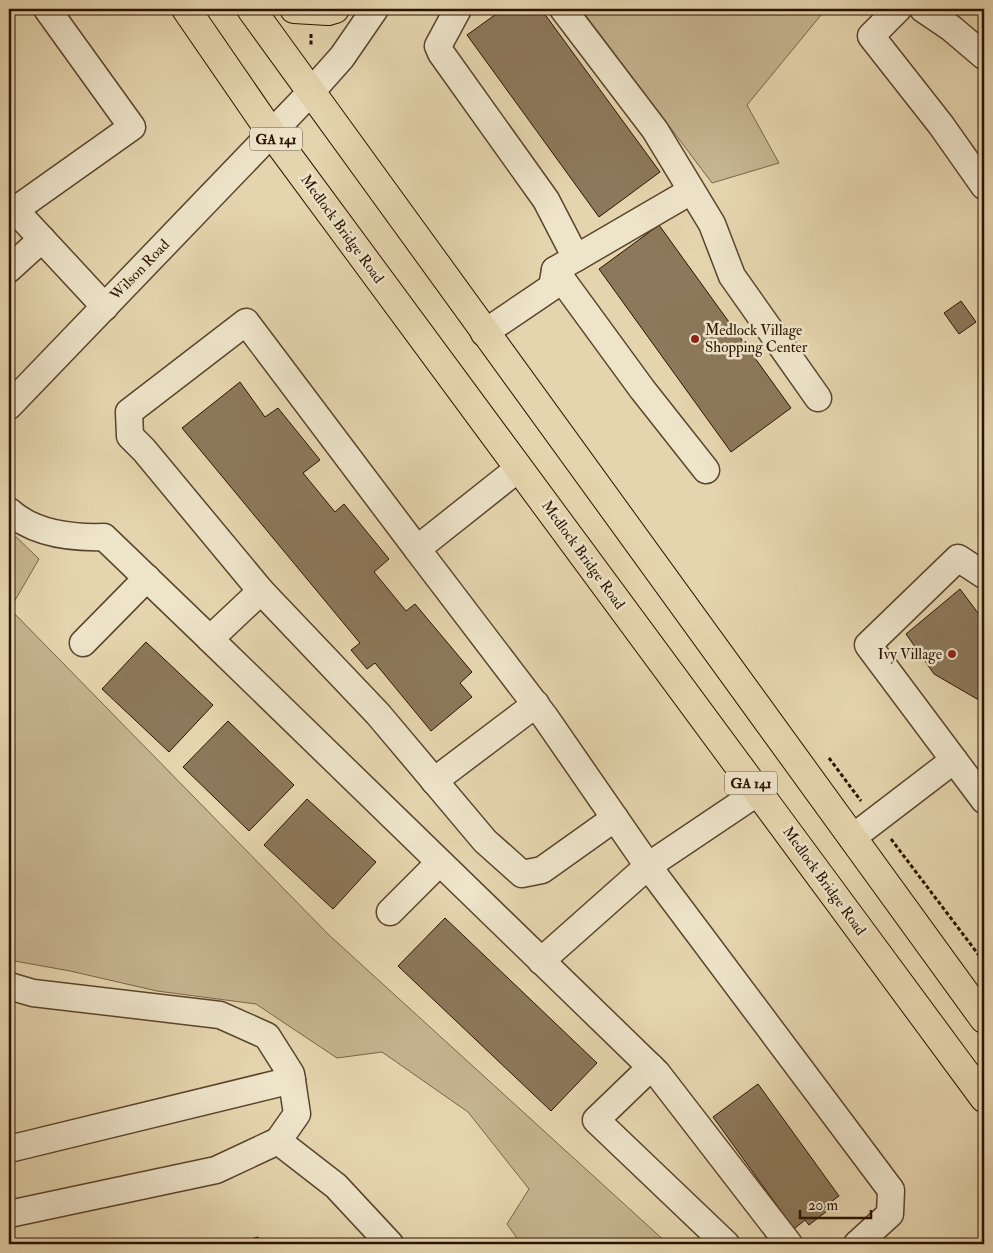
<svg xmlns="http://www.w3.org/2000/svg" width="993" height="1253" font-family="'IM FELL Double Pica',serif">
<rect width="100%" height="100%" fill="#e5d5ae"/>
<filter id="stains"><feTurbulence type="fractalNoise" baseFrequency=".004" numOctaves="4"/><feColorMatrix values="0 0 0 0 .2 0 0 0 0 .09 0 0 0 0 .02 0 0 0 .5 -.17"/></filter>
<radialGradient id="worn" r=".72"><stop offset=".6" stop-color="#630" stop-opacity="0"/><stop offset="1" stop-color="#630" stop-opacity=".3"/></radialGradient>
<g fill="#c5b490" stroke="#786448">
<path d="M581,9H826L747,105L779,163L712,183Z"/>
<path d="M9,530L39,559L10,609L329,935L668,1244H521L507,1224L529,1189L468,1112L382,1052L337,1058L256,1004L157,991L70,971L9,960Z"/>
</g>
<g fill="#8c785a" stroke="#2b1300">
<path d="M503,9H541L660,172L599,217L467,35Z"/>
<path d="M659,225L791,408L731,452L599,269Z"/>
<path d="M961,301L976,322L959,334L944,313Z"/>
<path d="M240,382L265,417L278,408L320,460L303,473L335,512L344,504L389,559L374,572L406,611L415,604L472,672L460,683L472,697L431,731L375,663L367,669L351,650L360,643L182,428Z"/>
<path d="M960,589L984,621V703L934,674L906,634Z"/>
<path d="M146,642L213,705L169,752L102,689Z"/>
<path d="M228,721L294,785L249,831L183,767Z"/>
<path d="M307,799L376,862L333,909L264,845Z"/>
<path d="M445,918L597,1063L551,1111L398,966Z"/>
<path d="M758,1084L839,1196L828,1204L831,1208L809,1225L805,1220L794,1229L713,1117Z"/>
<path d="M258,1237L259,1244H233Z"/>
<path d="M294,1241L295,1244H280Z"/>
</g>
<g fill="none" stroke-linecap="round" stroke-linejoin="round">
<g stroke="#5a442c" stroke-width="29">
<g id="minor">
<path d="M47,9L132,127L15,210L105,307"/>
<path d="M458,9L438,46L441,53L546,200L576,258L555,270L552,287L484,333"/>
<path d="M563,9L655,130L712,224L732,276L818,398"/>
<path d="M898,9L871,36L941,125L984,186"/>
<path d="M923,9L951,28L984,56"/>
<path d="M576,258L691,191"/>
<path d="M9,269L42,239"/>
<path d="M555,270L642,389L706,470"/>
<path d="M9,406L310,93L342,57L375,9"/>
<path d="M9,511C34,534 71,538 104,537L210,639L261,591L144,450L130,436L129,412L246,322L417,549L519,468"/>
<path d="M417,549L545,717L648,866L891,1190L890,1214L857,1244"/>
<path d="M261,591L378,714L485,841L522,874L542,870L615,818"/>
<path d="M210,639L657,1073L789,1244"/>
<path d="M83,643L147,578"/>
<path d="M954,760L984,800"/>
<path d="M434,781L536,704"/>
<path d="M852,838L954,760L868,645L958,558L984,575"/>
<path d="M390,912L439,863"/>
<path d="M541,961L648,866L758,792"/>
<path d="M9,986L33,993L220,1015L267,1036L291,1074L297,1114L278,1141L216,1170L9,1214"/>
<path d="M651,1067L596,1120L726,1244"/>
<path d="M278,1141L336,1186L390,1244"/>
<path d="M9,1149L292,1080"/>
</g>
</g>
<g stroke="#2b1300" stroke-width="30">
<g id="highway">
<path d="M186,9L272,134L984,1098"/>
<path d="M251,9L984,1019"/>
<path d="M294,9L328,11L335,9"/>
</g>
</g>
<g stroke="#2b1300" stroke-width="3" stroke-dasharray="4 2.5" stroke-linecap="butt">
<path d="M311,34V46"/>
<path d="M829,758L861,801"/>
<path d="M891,839L984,962"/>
</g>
<use href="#minor" stroke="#eee4ca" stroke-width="26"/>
<use href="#highway" stroke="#e5d5ae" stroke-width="28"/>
</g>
<g fill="#8f2418" stroke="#eee4ca" stroke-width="2">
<circle cx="695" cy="339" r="5"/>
<circle cx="952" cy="654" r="5"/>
</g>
<g text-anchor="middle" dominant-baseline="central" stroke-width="5" stroke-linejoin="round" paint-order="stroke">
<g fill="#eee4ca" stroke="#66523d" stroke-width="1">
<rect x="250" y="127.5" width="52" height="23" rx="4"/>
<rect x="725" y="771.5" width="52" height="23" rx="4"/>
</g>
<g font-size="14" font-weight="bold" fill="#2b1300">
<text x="276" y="139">GA 141</text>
<text x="751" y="783">GA 141</text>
</g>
<g font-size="15" fill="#2b1300" stroke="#eee4ca">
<text transform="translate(342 229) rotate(54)">Medlock Bridge Road</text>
<text transform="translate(140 270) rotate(-46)">Wilson Road</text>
<text transform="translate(583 555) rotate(54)">Medlock Bridge Road</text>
<text transform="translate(824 881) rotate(54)">Medlock Bridge Road</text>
</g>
<g font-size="15" fill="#2b1300" stroke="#eee4ca" text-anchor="start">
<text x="705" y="330">Medlock Village<tspan x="705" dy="17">Shopping Center</tspan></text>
<text x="942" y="654" text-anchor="end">Ivy Village</text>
</g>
</g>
<rect width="993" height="1253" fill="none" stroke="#e5d5ae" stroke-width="30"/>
<rect x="10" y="10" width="973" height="1233" fill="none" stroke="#2b1300" stroke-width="2.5"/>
<rect x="15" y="15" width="963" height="1223" fill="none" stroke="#2b1300"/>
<path d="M800 1210v8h71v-8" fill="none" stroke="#2b1300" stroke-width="2.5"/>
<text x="808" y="1210" font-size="15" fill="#2b1300" stroke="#eee4ca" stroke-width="4" paint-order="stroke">20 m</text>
<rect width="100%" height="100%" filter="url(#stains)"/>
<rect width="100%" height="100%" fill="url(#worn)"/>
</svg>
